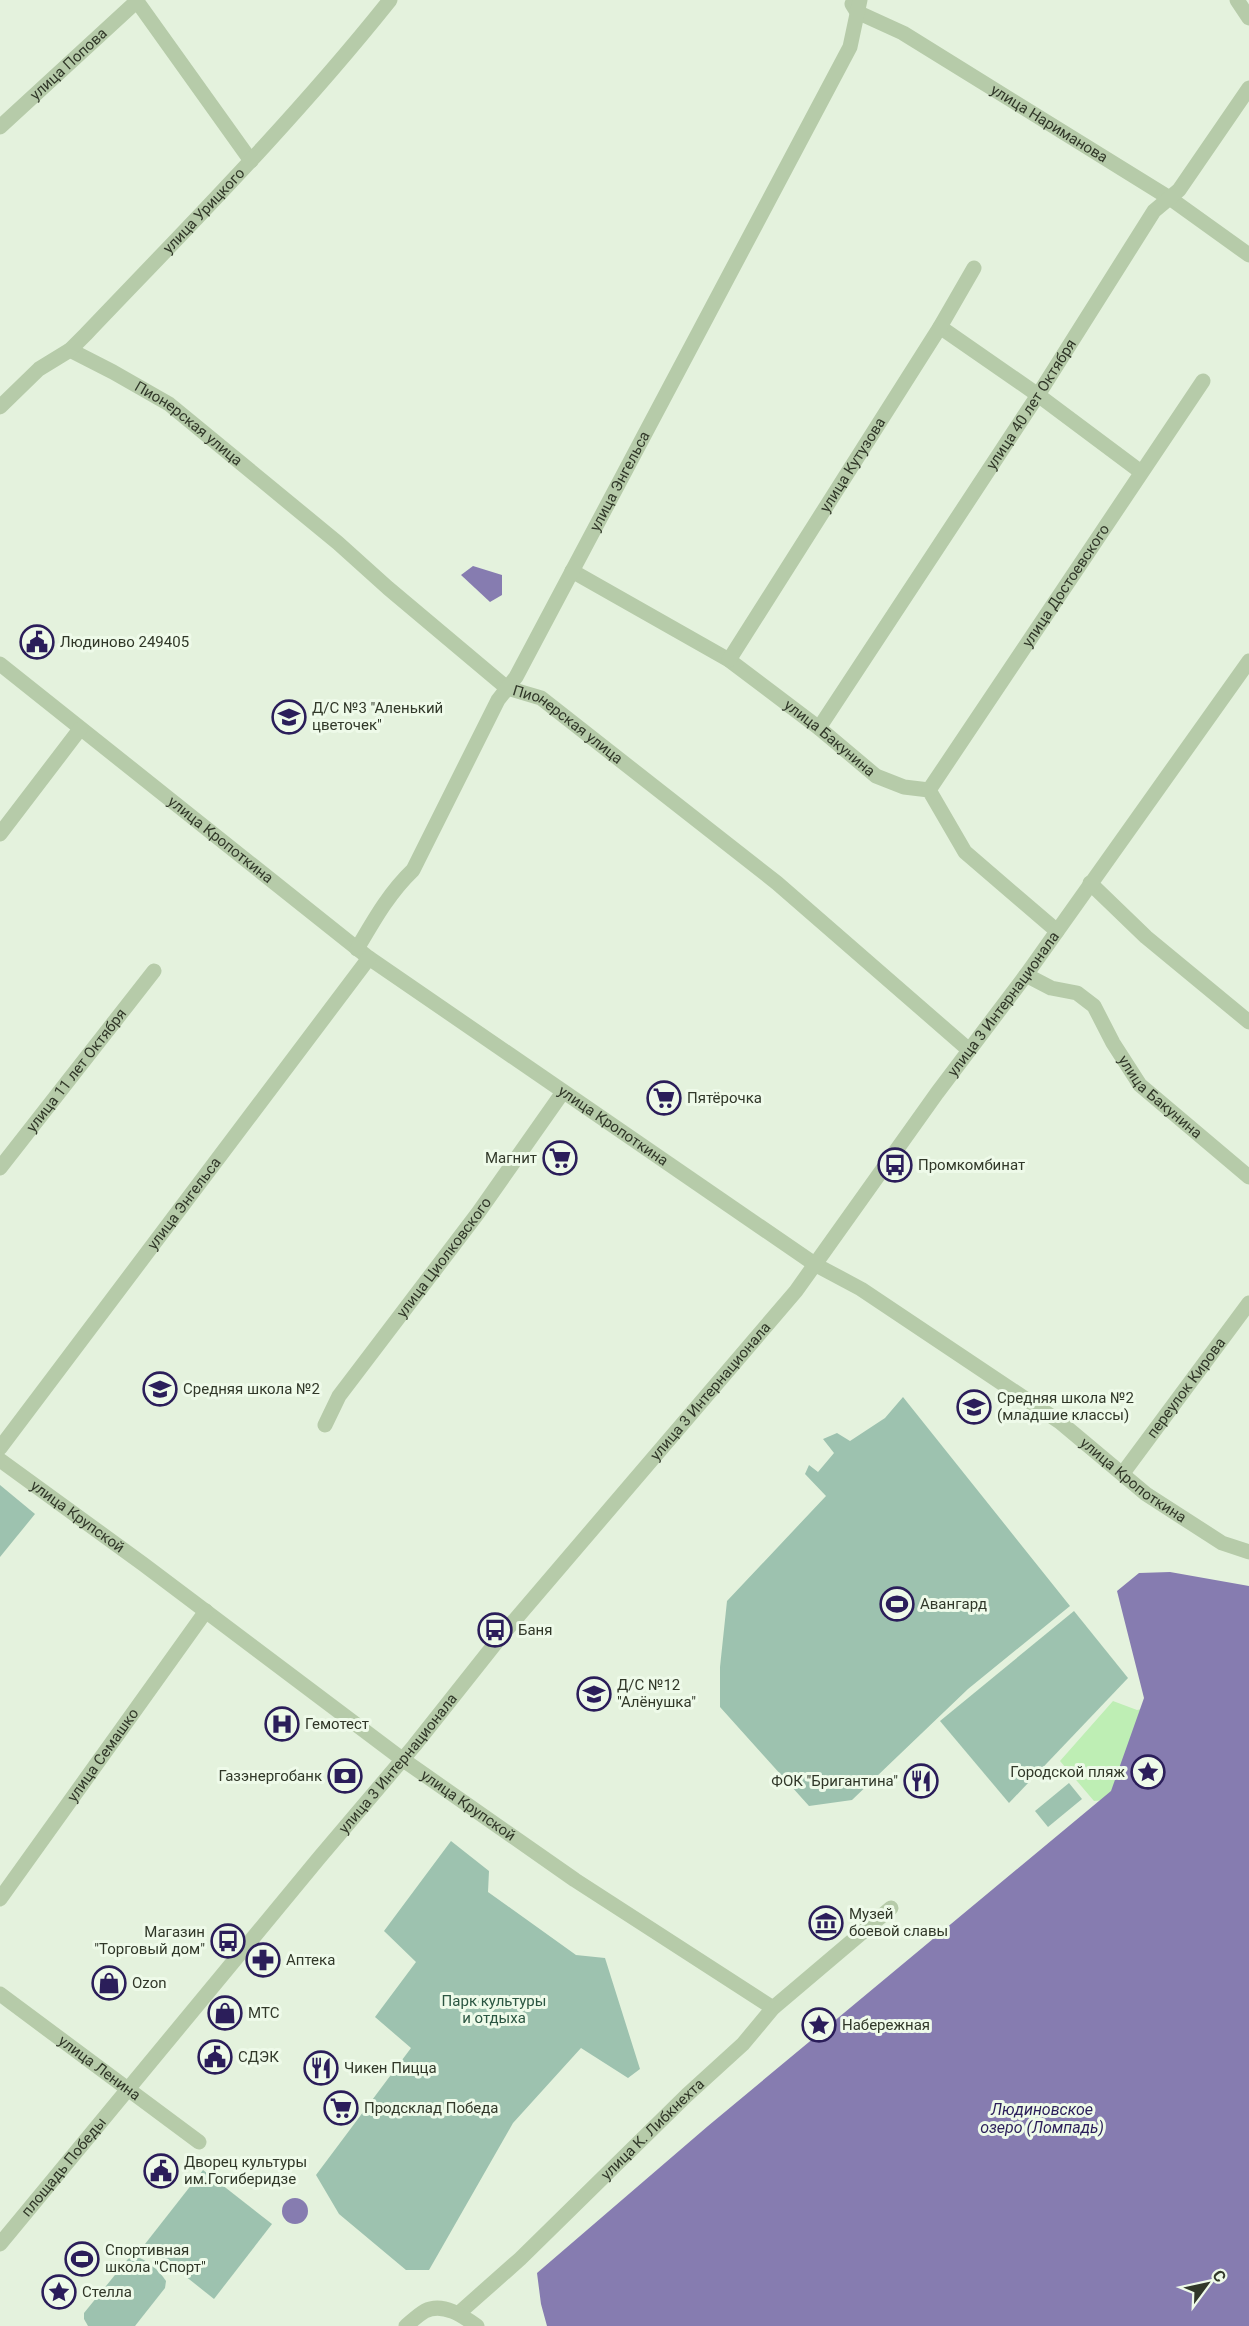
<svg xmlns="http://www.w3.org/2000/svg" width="1249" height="2326" font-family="Roboto,sans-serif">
<rect width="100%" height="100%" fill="#e4f2dd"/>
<g fill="#9dc2af">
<path d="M903,1397L1070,1606L968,1689L852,1800L809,1806L720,1707V1667L727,1601L826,1496L805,1474L809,1465L818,1472L834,1453L823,1439L837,1433L850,1441L885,1418Z"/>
<path d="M0,1485L35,1514L0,1557Z"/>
<path d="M1074,1611L1128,1678L1009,1803L940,1721Z"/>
<path d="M1069,1783L1082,1799L1048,1827L1035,1811Z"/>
<path d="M451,1841L489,1871L488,1892L576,1955L605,1958L640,2069L628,2078L581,2048L513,2123L429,2270H406L339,2214L316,2175L411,2048L375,2017L416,1962L384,1931Z"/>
<path d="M203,2170L272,2224L214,2299L145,2244Z"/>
<path d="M135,2256C147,2260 159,2270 166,2281L165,2288L135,2326H88L84,2319V2313L128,2259Z"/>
</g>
<path fill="#beeeb4" d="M1113,1701L1137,1710L1155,1706L1126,1798L1094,1801L1060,1761Z"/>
<g fill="#867cb0">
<path d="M473,566L502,575V595L490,602L461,575Z"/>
<path d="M1170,1572L1249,1586V2326H547L541,2304L537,2273L708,2126L1111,1791L1144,1698L1117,1591L1139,1573Z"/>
<circle cx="295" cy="2211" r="13"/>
</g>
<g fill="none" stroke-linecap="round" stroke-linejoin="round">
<g stroke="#b6cba9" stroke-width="15">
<path d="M136,0L251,161"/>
<path d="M1237,0L1249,18"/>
<path id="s1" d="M852,4L857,12L903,33L1171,199L1249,255"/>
<path id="s2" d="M0,127L137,1"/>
<path d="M940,327L1038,395L1141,472"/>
<path id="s3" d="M70,350L113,372L169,404L338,543L388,588L507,688L541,698L777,883L969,1050"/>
<path id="s4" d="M0,407L39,369L70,350L86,334C190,225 296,118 390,0"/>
<path id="s5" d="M572,571L729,660L819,728L876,776L904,787L929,790L965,852L1057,931"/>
<path id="s6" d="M729,660L940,327L974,268"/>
<path id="s7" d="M0,664L369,958L816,1265L861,1289L1060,1422L1146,1494L1222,1543L1249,1552"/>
<path id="s8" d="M819,728L1038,395L1154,211L1179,190L1249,88"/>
<path id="s9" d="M929,790L1203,381"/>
<path d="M0,834L80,729"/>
<path d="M1090,883L1146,937L1249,1022"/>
<path id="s10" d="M357,949C374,920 389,893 413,870L498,700L516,677L850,47L860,0"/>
<path id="s11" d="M1026,975L1051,988L1077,993L1094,1006L1113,1043L1140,1085L1249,1177"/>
<path id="s12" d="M0,1168L154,971"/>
<path id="s13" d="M325,1425L339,1396L478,1213L563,1092"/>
<path id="s14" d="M0,1448L369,958"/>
<path id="s15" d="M0,1460L143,1564L402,1759L575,1880L773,2008"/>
<path id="s16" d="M1123,1473L1249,1303"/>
<path id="s17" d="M0,1899L206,1611"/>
<path id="s18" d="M0,1994L199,2142"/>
<path id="s19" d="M0,2244L319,1858L414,1746L502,1635L796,1291L937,1093L1026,975L1249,661"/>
<path id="s20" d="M459,2313L520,2259L687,2095L743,2044L773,2008L891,1908"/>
<path d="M406,2326C412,2321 418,2315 425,2311C443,2302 463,2316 477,2326"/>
</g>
</g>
<defs>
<g id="civic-ring" transform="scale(1.725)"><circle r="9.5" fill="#eefae9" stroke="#2b1e5a" stroke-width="1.5"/><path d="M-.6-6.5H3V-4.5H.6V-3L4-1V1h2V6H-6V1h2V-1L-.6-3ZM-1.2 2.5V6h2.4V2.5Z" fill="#2b1e5a"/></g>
<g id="school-ring" transform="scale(1.725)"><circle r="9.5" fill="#eefae9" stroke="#2b1e5a" stroke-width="1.5"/><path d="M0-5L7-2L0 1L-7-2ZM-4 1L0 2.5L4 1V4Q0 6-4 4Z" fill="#2b1e5a"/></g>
<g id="supermarket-ring" transform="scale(1.725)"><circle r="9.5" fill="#eefae9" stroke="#2b1e5a" stroke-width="1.5"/><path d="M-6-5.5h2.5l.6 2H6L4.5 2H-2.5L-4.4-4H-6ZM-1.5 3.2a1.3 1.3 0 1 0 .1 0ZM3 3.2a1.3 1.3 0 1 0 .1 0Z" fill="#2b1e5a"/></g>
<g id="bus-ring" transform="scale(1.725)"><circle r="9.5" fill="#eefae9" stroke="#2b1e5a" stroke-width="1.5"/><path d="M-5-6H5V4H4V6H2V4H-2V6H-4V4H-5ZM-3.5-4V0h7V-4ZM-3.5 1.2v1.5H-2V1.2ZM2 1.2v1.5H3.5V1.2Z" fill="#2b1e5a"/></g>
<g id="stadium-ring" transform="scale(1.725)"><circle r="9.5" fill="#eefae9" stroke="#2b1e5a" stroke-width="1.5"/><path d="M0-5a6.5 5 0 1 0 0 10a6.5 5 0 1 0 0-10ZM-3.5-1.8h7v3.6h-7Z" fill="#2b1e5a"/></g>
<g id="hospital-ring" transform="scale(1.725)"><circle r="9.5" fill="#eefae9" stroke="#2b1e5a" stroke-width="1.5"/><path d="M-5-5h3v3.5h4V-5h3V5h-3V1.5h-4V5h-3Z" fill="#2b1e5a"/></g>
<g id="sight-ring" transform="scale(1.725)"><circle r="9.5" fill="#eefae9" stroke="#2b1e5a" stroke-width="1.5"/><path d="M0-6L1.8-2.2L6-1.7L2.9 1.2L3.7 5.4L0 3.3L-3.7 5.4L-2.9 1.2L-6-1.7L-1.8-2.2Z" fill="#2b1e5a"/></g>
<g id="bank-ring" transform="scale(1.725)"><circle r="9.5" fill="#eefae9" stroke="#2b1e5a" stroke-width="1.5"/><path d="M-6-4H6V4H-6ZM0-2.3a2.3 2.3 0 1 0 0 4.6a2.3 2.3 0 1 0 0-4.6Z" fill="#2b1e5a"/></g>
<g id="restaurant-ring" transform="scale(1.725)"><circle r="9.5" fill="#eefae9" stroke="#2b1e5a" stroke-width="1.5"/><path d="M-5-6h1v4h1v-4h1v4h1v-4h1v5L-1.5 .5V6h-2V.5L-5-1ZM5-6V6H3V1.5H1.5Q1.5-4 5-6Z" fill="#2b1e5a"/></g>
<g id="museum-ring" transform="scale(1.725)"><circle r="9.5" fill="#eefae9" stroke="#2b1e5a" stroke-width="1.5"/><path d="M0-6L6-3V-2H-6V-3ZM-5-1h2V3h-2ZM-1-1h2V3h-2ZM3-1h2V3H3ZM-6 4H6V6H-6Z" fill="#2b1e5a"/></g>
<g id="pharmacy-ring" transform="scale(1.725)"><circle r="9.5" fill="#eefae9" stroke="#2b1e5a" stroke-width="1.5"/><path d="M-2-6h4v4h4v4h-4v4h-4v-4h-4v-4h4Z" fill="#2b1e5a"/></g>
<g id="shop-ring" transform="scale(1.725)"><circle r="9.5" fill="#eefae9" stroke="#2b1e5a" stroke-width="1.5"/><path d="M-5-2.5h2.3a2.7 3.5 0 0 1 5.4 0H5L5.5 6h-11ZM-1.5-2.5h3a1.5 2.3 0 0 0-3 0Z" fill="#2b1e5a"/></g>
</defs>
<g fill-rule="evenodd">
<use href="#civic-ring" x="37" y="642"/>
<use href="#school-ring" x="289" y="717"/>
<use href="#supermarket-ring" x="664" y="1098"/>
<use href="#supermarket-ring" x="560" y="1158"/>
<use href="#bus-ring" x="895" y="1165"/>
<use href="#school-ring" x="160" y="1389"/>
<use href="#school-ring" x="974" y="1407"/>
<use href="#stadium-ring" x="897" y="1604"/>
<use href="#bus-ring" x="495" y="1630"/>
<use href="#school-ring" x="594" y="1694"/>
<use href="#hospital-ring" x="282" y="1724"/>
<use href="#sight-ring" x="1148" y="1772"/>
<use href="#bank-ring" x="345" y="1776"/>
<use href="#restaurant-ring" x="921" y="1781"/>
<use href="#museum-ring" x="826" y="1923"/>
<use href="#bus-ring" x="228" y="1941"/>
<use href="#pharmacy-ring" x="263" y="1960"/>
<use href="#shop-ring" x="109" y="1983"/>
<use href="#shop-ring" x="225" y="2013"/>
<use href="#sight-ring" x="819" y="2025"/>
<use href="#civic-ring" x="215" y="2057"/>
<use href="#restaurant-ring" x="321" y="2068"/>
<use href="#supermarket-ring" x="341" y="2108"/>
<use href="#civic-ring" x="161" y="2171"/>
<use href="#stadium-ring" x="82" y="2259"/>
<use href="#sight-ring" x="59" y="2292"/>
</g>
<g text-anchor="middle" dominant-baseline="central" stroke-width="6" stroke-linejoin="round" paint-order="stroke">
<g font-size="15" fill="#313829" stroke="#eefae9">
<text stroke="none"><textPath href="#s2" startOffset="93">улица Попова</textPath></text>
<text stroke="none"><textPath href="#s1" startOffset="232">улица Нариманова</textPath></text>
<text stroke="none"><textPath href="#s4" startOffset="284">улица Урицкого</textPath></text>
<text stroke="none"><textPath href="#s8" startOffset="387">улица 40 лет Октября</textPath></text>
<text stroke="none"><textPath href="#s3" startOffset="140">Пионерская улица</textPath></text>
<text stroke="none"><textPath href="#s6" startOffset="231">улица Кутузова</textPath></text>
<text stroke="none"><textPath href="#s10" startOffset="538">улица Энгельса</textPath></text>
<text stroke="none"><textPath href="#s9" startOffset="246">улица Достоевского</textPath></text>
<text stroke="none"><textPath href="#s3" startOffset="626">Пионерская улица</textPath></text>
<text stroke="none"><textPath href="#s5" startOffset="308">улица Бакунина</textPath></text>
<text stroke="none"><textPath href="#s7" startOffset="282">улица Кропоткина</textPath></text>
<text stroke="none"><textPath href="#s19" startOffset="1596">улица 3 Интернационала</textPath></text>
<text stroke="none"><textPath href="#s12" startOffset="124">улица 11 лет Октября</textPath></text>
<text stroke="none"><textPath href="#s11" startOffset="190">улица Бакунина</textPath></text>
<text stroke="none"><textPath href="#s7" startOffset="768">улица Кропоткина</textPath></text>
<text stroke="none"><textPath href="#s14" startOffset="306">улица Энгельса</textPath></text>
<text stroke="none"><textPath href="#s13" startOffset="206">улица Циолковского</textPath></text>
<text stroke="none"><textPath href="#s16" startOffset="106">переулок Кирова</textPath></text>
<text stroke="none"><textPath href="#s19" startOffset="1110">улица 3 Интернационала</textPath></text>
<text stroke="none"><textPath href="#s7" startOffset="1398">улица Кропоткина</textPath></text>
<text stroke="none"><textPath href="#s15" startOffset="96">улица Крупской</textPath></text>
<text stroke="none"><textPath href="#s17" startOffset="177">улица Семашко</textPath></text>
<text stroke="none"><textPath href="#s19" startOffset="624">улица 3 Интернационала</textPath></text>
<text stroke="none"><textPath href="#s15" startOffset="582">улица Крупской</textPath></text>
<text stroke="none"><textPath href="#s18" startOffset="124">улица Ленина</textPath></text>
<text stroke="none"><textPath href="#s20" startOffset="267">улица К. Либкнехта</textPath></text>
<text stroke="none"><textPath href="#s19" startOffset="100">площадь Победы</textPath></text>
</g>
<g font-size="15" fill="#313829" stroke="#eefae9" text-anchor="start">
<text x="60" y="642">Людиново 249405</text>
<text x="312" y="708">Д/С №3 "Аленький<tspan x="312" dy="17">цветочек"</tspan></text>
<text x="687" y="1098">Пятёрочка</text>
<text x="537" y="1158" text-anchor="end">Магнит</text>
<text x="918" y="1165">Промкомбинат</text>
<text x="183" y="1389">Средняя школа №2</text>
<text x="997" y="1398">Средняя школа №2<tspan x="997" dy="17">(младшие классы)</tspan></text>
<text x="920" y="1604">Авангард</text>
<text x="518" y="1630">Баня</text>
<text x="617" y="1685">Д/С №12<tspan x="617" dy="17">"Алёнушка"</tspan></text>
<text x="305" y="1724">Гемотест</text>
<text x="1125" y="1772" text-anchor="end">Городской пляж</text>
<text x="322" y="1776" text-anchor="end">Газэнергобанк</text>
<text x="898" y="1781" text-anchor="end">ФОК "Бригантина"</text>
<text x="849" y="1914">Музей<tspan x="849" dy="17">боевой славы</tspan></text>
<text x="205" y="1932" text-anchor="end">Магазин<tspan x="205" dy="17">"Торговый дом"</tspan></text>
<text x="286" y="1960">Аптека</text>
<text x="132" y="1983">Ozon</text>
<text x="248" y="2013">МТС</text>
<text x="842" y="2025">Набережная</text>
<text x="238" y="2057">СДЭК</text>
<text x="344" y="2068">Чикен Пицца</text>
<text x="364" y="2108">Продсклад Победа</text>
<text x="184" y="2162">Дворец культуры<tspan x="184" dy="17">им.Гогиберидзе</tspan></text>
<text x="105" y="2250">Спортивная<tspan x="105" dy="17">школа "Спорт"</tspan></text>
<text x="82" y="2292">Стелла</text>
</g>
<g font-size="15" fill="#2c5642" stroke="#eefae9">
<text x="494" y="2001">Парк культуры<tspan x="494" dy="17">и отдыха</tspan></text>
</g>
<g font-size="16" font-style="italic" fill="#2b1e5a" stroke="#eefae9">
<text x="1042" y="2109">Людиновское<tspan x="1042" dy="18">озеро (Ломпадь)</tspan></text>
</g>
</g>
<g transform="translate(1207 2284) rotate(57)" stroke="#eefae9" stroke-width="4.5" paint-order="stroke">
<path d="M0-4.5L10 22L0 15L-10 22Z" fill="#313829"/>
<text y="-9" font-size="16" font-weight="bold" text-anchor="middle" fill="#313829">С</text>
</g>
</svg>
